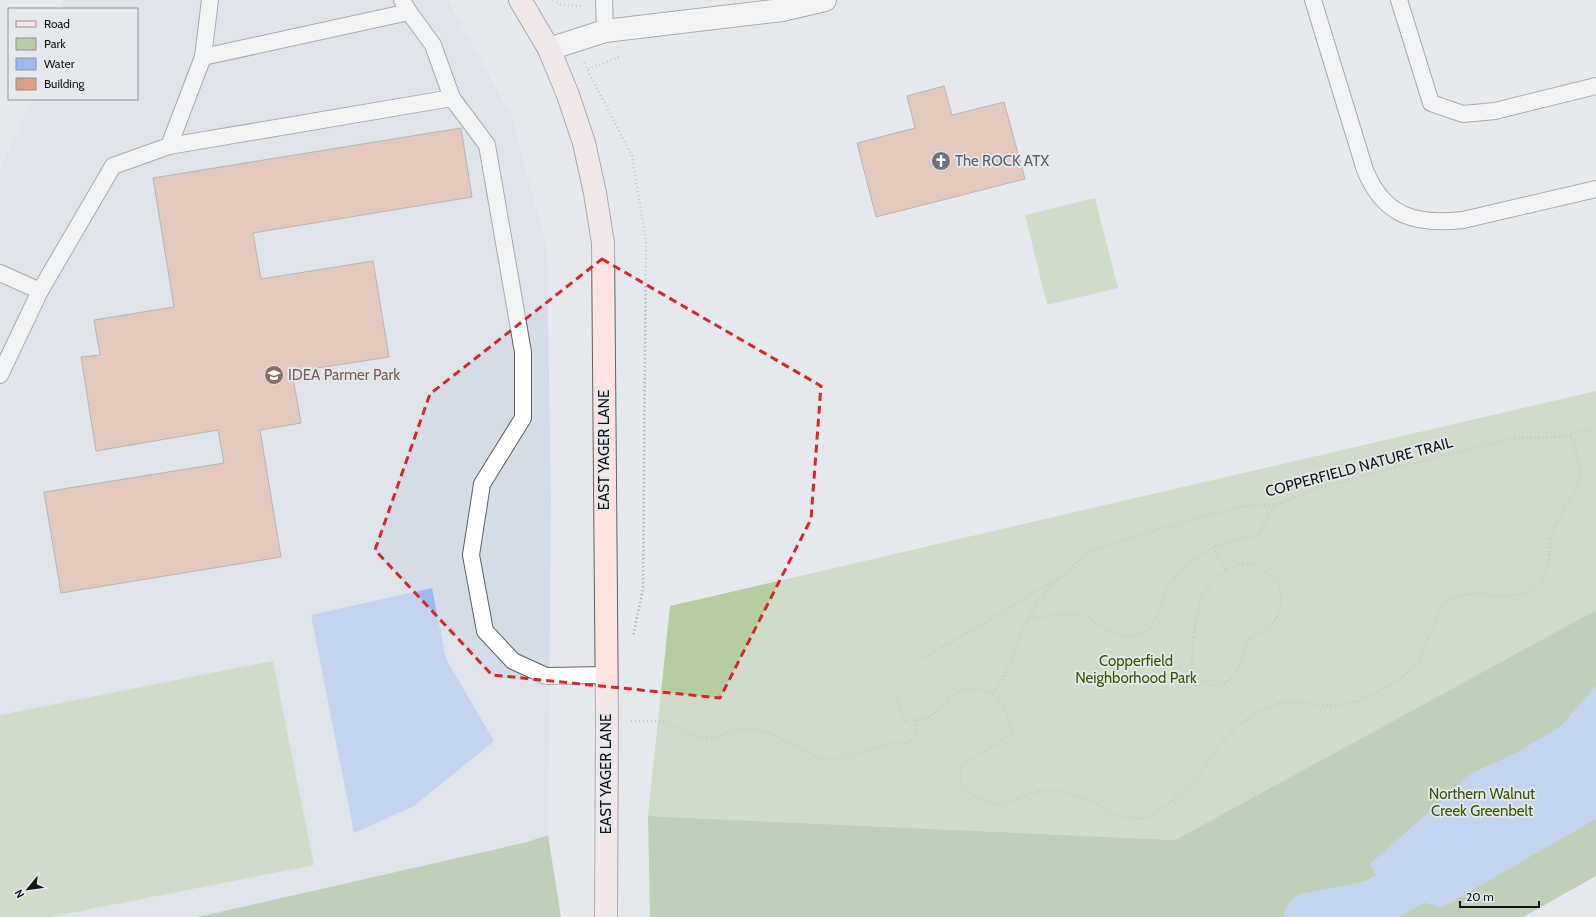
<svg xmlns="http://www.w3.org/2000/svg" width="1596" height="917" font-family="Cabin,sans-serif">
<rect width="100%" height="100%" fill="#e5e9ed"/>
<path fill="#d4dde7" d="M64,0H448L513,119L547,250L551,500L548,835L527,842L198,917H0V169L32,99H137V9H61Z"/>
<g fill="#b5cda0">
<path d="M1095,198L1118,288L1047,305L1025,215Z"/>
<path d="M1596,391V610L1175,840L648,816L670,606Z"/>
<path d="M273,661L314,865L50,917H0V715Z"/>
</g>
<g fill="#93b078">
<path d="M1596,610V876L1523,917H650L648,816L1175,840Z"/>
<path d="M548,835L561,917H198L527,842Z"/>
</g>
<g fill="#9cbaf0">
<path d="M432,588L446,659L494,741L414,806L354,833L311,615Z"/>
<path d="M1596,686V819L1441,908L1383,889L1370,864L1472,773L1518,752L1561,726Z"/>
</g>
<g fill="none" stroke-linecap="round" stroke-linejoin="round">
<path stroke="#9cbaf0" stroke-width="48" d="M1308,917L1374,904L1450,859"/>
</g>
<g fill="#dda083" stroke="#7d7875">
<path d="M944,86L952,115L1004,102L1025,179L876,217L857,143L915,128L907,96Z"/>
<path d="M461,128L472,197L253,233L261,279L373,261L389,357L292,372L301,423L260,430L281,557L61,593L44,492L224,463L218,430L96,451L81,357L100,355L94,320L174,307L153,178Z"/>
</g>
<g fill="none" stroke-linecap="round" stroke-linejoin="round">
<g stroke="#5e6165" stroke-width="18">
<g id="lane">
<path d="M402,0L409,12L433,45L452,98L487,145L523,352V418L482,484L471,555L485,631L513,661L546,676L606,675"/>
<path d="M604,0L605,31"/>
<path d="M1313,0L1365,170C1384,217 1416,225 1463,220L1596,189"/>
<path d="M1399,0L1431,103L1463,114L1495,111L1596,86"/>
<path d="M203,57L409,12"/>
<path d="M169,146L452,98"/>
<path d="M0,273L40,291"/>
<path d="M0,375L40,291L113,166L169,146L203,57L210,0"/>
</g>
</g>
<g stroke="#5e6165" stroke-width="24">
<path id="street" d="M549,49L605,31L782,10L825,0"/>
</g>
<g stroke="#5e6165" stroke-width="24">
<path id="secondary" d="M520,0L549,49L568,95L584,143L595,193L603,243L607,720L606,917"/>
</g>
<g stroke="#9da0a3" stroke-width="2.5" stroke-dasharray="1 3" stroke-linecap="butt">
<path d="M553,0L563,5L583,6"/>
<path d="M584,63L632,156L646,240L643,588L633,637"/>
<path d="M588,69L622,56"/>
<path d="M1213,547L1227,571"/>
<path d="M1251,563C1270,573 1287,585 1280,609C1278,614 1274,624 1270,627C1263,633 1253,634 1247,642C1242,650 1243,659 1239,667C1234,678 1222,689 1210,685C1203,683 1196,677 1193,670C1189,661 1196,611 1200,601C1203,595 1208,588 1212,583C1217,577 1228,568 1236,565C1240,563 1246,564 1251,563Z"/>
<path d="M1026,621C1044,616 1068,610 1087,617C1091,618 1094,621 1097,623C1119,636 1124,640 1149,630L1158,614L1166,591L1181,569L1213,547L1258,535L1275,505"/>
<path d="M918,661L986,622L1057,579"/>
<path d="M993,693L1003,679L1026,622L1038,602L1051,586L1086,553L1130,538L1202,517L1249,505H1275L1322,487L1471,448L1516,438L1560,437L1596,428"/>
<path d="M896,694L905,721C912,720 922,720 929,717C940,711 946,699 957,693C962,690 968,689 974,689C1000,687 1006,712 1012,732L997,744L980,753L961,768L960,781L971,794L996,805L1040,791H1066L1092,801L1115,815L1141,819L1160,811L1180,794L1197,777L1218,746L1236,728L1255,713L1280,703H1304L1336,706L1359,701L1387,687L1406,674L1419,660L1441,607L1454,597L1476,593L1505,597L1530,592L1543,581L1549,562L1550,540L1556,523L1579,484V462L1570,434"/>
<path d="M631,721H666L680,730L701,738L719,737L727,732L737,729H752L768,732L821,759L835,760L888,744L910,742L915,735L916,720"/>
</g>
<use href="#lane" stroke="#fff" stroke-width="16"/>
<use href="#street" stroke="#fff" stroke-width="22"/>
<use href="#secondary" stroke="#fee3e2" stroke-width="22"/>
</g>
<path d="M0 0H1596V917H0ZM602,259L821,386L811,519L720,698L492,675L375,550L430,394Z" fill="#e5e9ed" fill-opacity=".55" fill-rule="evenodd"/>
<path fill="none" stroke="#d62828" stroke-width="3" stroke-dasharray="8 5" stroke-linejoin="round" d="M602,259L821,386L811,519L720,698L492,675L375,550L430,394Z"/>
<defs>
<g id="church-disc" transform="scale(1)"><circle r="9.5" fill="#6b7280" stroke="#e5e9ed"/><path d="M-1.2-6h2.4v3.5h3.3v2.4h-3.3V6h-2.4V-.1h-3.3v-2.4h3.3Z" fill="#fff"/></g>
<g id="school-disc" transform="scale(1)"><circle r="9.5" fill="#8d6e63" stroke="#e5e9ed"/><path d="M0-5L7-2L0 1L-7-2ZM-4 1L0 2.5L4 1V4Q0 6-4 4Z" fill="#fff"/></g>
</defs>
<g fill-rule="evenodd">
<use href="#church-disc" x="941" y="161"/>
<use href="#school-disc" x="274" y="375"/>
</g>
<g text-anchor="middle" dominant-baseline="central" stroke-width="3.5" stroke-linejoin="round" paint-order="stroke">
<g font-size="15" fill="#5b616d" stroke="#e5e9ed" text-anchor="start">
<text x="955" y="161">The ROCK ATX</text>
</g>
<g font-size="15" fill="#785e54" stroke="#e5e9ed" text-anchor="start">
<text x="288" y="375">IDEA Parmer Park</text>
</g>
<g font-size="15" fill="#141517" stroke="#e5e9ed">
<text transform="translate(604 450) rotate(-90)">EAST YAGER LANE</text>
<text transform="translate(1359 467) rotate(-15)">COPPERFIELD NATURE TRAIL</text>
<text transform="translate(606 774) rotate(-90)">EAST YAGER LANE</text>
</g>
<g font-size="15" fill="#355700" stroke="#e5e9ed">
<text x="1136" y="661">Copperfield<tspan x="1136" dy="17">Neighborhood Park</tspan></text>
<text x="1482" y="794">Northern Walnut<tspan x="1482" dy="17">Creek Greenbelt</tspan></text>
</g>
</g>
<rect x="8" y="8" width="130" height="92" fill="#e5e9ed" stroke="#919497"/>
<rect x="16" y="21" width="20" height="6" fill="#fee3e2" stroke="#919497"/>
<text x="44" y="28" font-size="12" fill="#141517">Road</text>
<rect x="16" y="38" width="20" height="12" fill="#b5cda0" stroke="#919497"/>
<text x="44" y="48" font-size="12" fill="#141517">Park</text>
<rect x="16" y="58" width="20" height="12" fill="#9cbaf0" stroke="#919497"/>
<text x="44" y="68" font-size="12" fill="#141517">Water</text>
<rect x="16" y="78" width="20" height="12" fill="#dda083" stroke="#919497"/>
<text x="44" y="88" font-size="12" fill="#141517">Building</text>
<g transform="translate(28 889) rotate(241)" stroke="#e5e9ed" stroke-width="3" paint-order="stroke">
<path d="M0-3L7 15L0 10L-7 15Z" fill="#141517"/>
<text y="-6" font-size="11" font-weight="bold" text-anchor="middle" fill="#141517">N</text>
</g>
<path d="M1460 901v6h79v-6" fill="none" stroke="#141517" stroke-width="2"/>
<text x="1466" y="901" font-size="12" fill="#141517" stroke="#e5e9ed" stroke-width="3" paint-order="stroke">20 m</text>
</svg>
